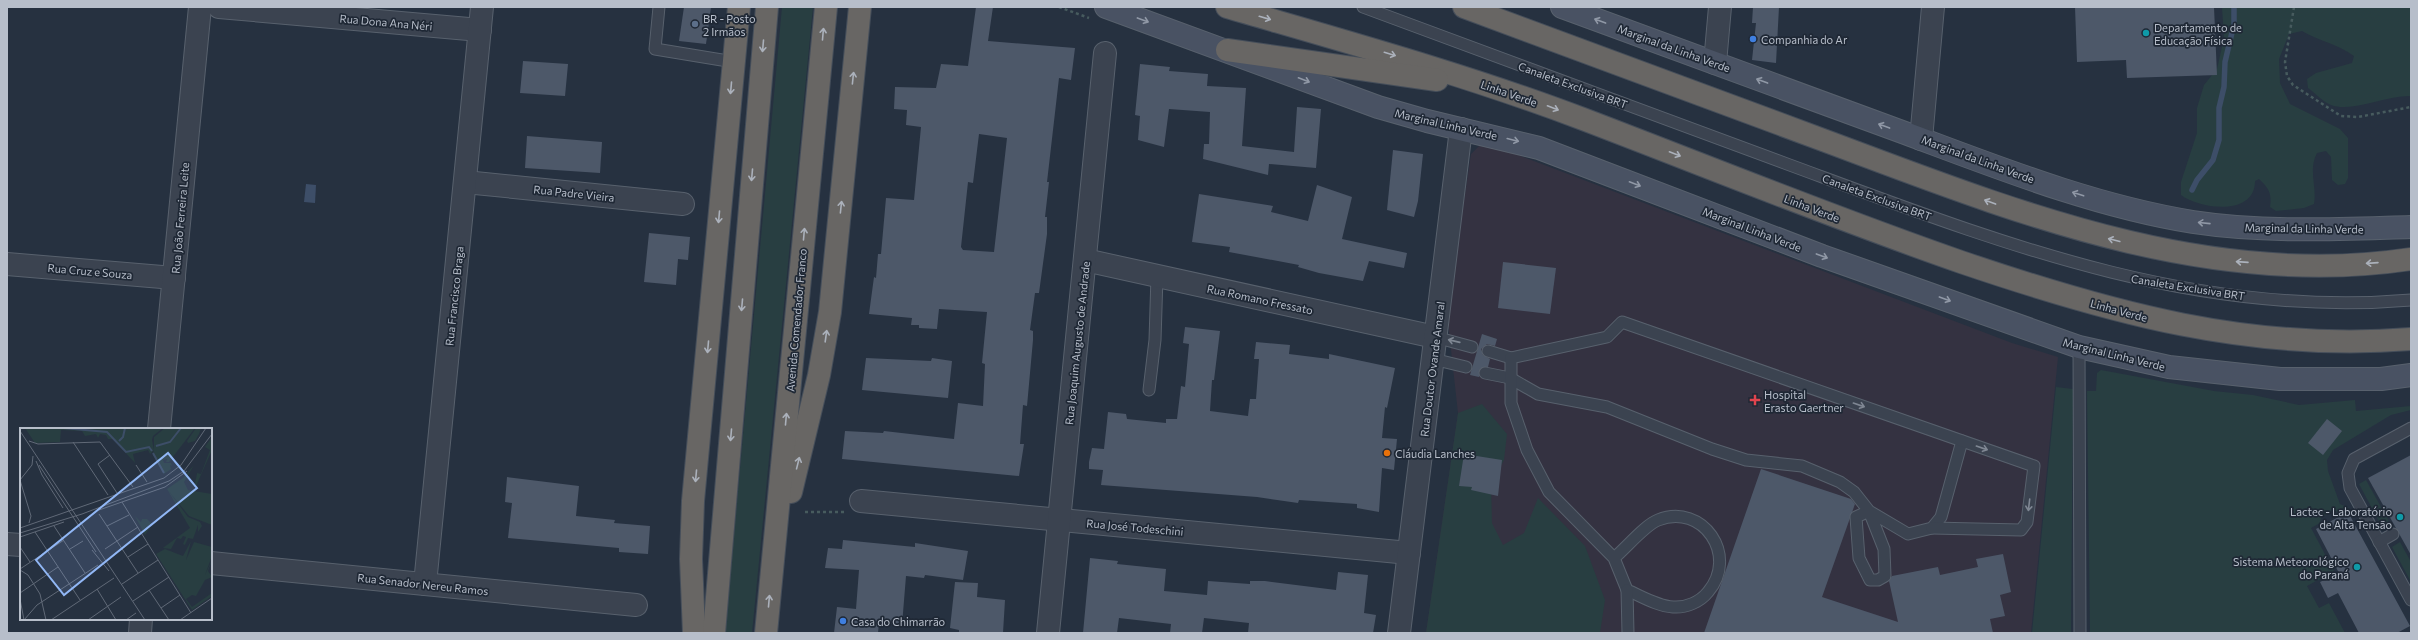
<svg xmlns="http://www.w3.org/2000/svg" width="2418" height="640" font-family="Commissioner,sans-serif">
<rect width="100%" height="100%" fill="#263140"/>
<path fill="#343241" d="M1481,144L1497,147L2012,343L2058,357L2031,633H1426L1458,413L1447,314L1471,154Z"/>
<g fill="#283e41">
<path d="M782,7H813L752,633H725Z"/>
<path d="M2222,7H2411V96C2386,95 2353,113 2331,105C2323,102 2315,93 2308,88L2307,79L2316,73L2352,63L2354,56C2338,44 2319,41 2302,31L2289,34L2279,59L2280,83L2290,104L2340,129L2348,138V178L2345,184L2338,185L2332,180L2331,157L2326,151L2317,153C2308,170 2317,186 2314,204L2304,208L2276,211L2270,207C2272,194 2269,188 2259,179L2255,181C2255,217 2199,209 2181,195V182L2197,133V108L2204,85L2217,69L2224,38Z"/>
<path d="M2101,370L2214,391L2253,395L2299,405L2355,400L2356,411L2411,406V410L2391,415L2333,450L2327,460L2328,471L2340,504L2349,508L2339,513L2334,510L2321,518L2320,523L2311,528L2334,571L2307,586L2319,608L2329,603L2345,633H2090L2087,391H2096L2097,373Z"/>
<path d="M2056,387L2073,389L2071,633H2032Z"/>
<path d="M1482,404L1507,434L1504,460L1491,484L1492,523L1503,545L1524,533L1538,498L1585,546L1605,600L1600,633H1426L1458,413Z"/>
<path d="M2366,480L2391,525H2381L2359,484Z"/>
<path d="M2400,542L2411,562V582L2392,547Z"/>
</g>
<path fill="#3d4e68" d="M306,184L316,185L315,203L304,202Z"/>
<g fill="none" stroke-linecap="round" stroke-linejoin="round">
<path stroke="#3d4e68" stroke-width="5.5" d="M2192,190L2197,180L2213,160L2219,140V108L2224,87L2225,62L2234,24V7"/>
</g>
<g fill="#4d5869" fill-rule="evenodd">
<path d="M684,7H711L706,44L679,41Z"/>
<path d="M976,7H993L988,41L1075,48L1071,80L1059,78L1047,182H1049L1045,217H1047V234L1039,293H1035L1030,330L1033,331V340L1027,406L1023,405L1020,444H1024L1019,476L842,459L845,431L883,433L884,431L954,439L958,403L983,406L985,364L982,363L987,312L939,309L937,329L919,328V325H911L912,318L869,314L874,277L876,278L878,254H881L886,198L914,200L921,127L906,125L907,110L894,109L895,87L936,88L941,64L968,66ZM979,134L1007,138L994,252L963,250L961,247L968,182L973,183Z"/>
<path d="M1753,7H1779L1776,63L1752,60L1756,23H1752Z"/>
<path d="M2075,7H2214L2217,75L2127,78L2126,60L2077,62Z"/>
<path d="M523,61L568,64L565,96L520,93Z"/>
<path d="M1140,64L1170,67L1169,71L1208,74L1207,86L1246,88L1242,146L1294,152L1297,107L1321,109L1316,168L1269,164L1268,175L1203,159L1204,144H1209L1210,112L1169,109L1164,147L1138,140L1140,116L1135,115Z"/>
<path d="M527,136L602,142L600,173L525,168Z"/>
<path d="M1393,150L1423,154L1418,201L1414,217L1387,210Z"/>
<path d="M1317,185L1352,197L1342,239L1407,253L1404,268L1369,261L1363,281L1319,273L1298,267L1299,265L1229,252L1230,247L1192,242L1199,194L1273,206L1271,212L1308,221Z"/>
<path d="M649,233L690,237L688,260L678,259L676,285L644,282Z"/>
<path d="M1503,262L1556,268L1550,314L1498,308Z"/>
<path d="M1185,327L1220,331L1214,380H1212L1210,411L1248,416L1250,399H1256L1259,359H1254L1256,342L1290,345L1289,354L1329,359V354L1395,368L1387,408L1385,407L1382,438L1397,439L1394,470L1382,468L1379,512L1357,508V504L1299,500L1298,503L1257,497L1101,485L1103,470L1089,469V462L1092,448L1104,449L1108,412L1126,414L1127,419L1166,423V419H1177L1181,386L1185,387L1189,344L1183,343Z"/>
<path d="M1482,334L1497,339L1495,346L1487,344L1481,349L1483,355L1490,359L1488,367L1480,369L1479,377L1470,375Z"/>
<path d="M866,358L931,361L932,358L952,361L948,398L862,390Z"/>
<path d="M2327,419L2342,431L2323,455L2308,443Z"/>
<path d="M1464,454L1502,460L1498,496L1471,490L1472,487L1459,486Z"/>
<path d="M2411,455V555L2368,478Z"/>
<path d="M1761,469L1851,499L1855,504L1822,597L1898,622L1889,581L1892,576L1938,567L1940,575L1978,567L1976,559L2003,554L2011,592L2000,595L2005,616L1990,619L1993,633H1704Z"/>
<path d="M507,477L579,486L576,516L615,520L614,523L650,526L648,554L619,552V548L508,538L512,503L505,502Z"/>
<path d="M2348,512L2410,626L2397,633H2359L2338,593L2328,598L2320,582L2339,573L2316,529Z"/>
<path d="M843,540L915,547V543L968,551L963,580L925,575L924,578L906,576L902,625L879,623L878,633H834L837,607L856,609L859,570L825,568L828,548L842,549Z"/>
<path d="M1090,558L1118,561L1117,564L1166,569L1164,591L1207,595L1208,581L1250,584V581H1265L1336,590L1338,572L1368,575L1364,613L1376,615L1373,633H1248L1249,623L1204,618L1202,633H1170L1171,624L1119,618L1117,633H1083Z"/>
<path d="M955,582L978,583L977,597L1005,600L1003,633H959V630L950,628Z"/>
</g>
<g fill="none" stroke-linecap="round" stroke-linejoin="round">
<g stroke="#58616d" stroke-width="13">
<g id="service">
<path d="M659,7L655,49L734,62"/>
<path d="M1363,7C1504,59 1645,111 1787,164C1991,239 2189,319 2411,300"/>
<path d="M1435,337L1472,347"/>
<path d="M2079,347L2080,633"/>
<path d="M1488,351L1511,358"/>
<path d="M1433,359L1466,367"/>
<path d="M1485,373L1510,378L1538,394L1607,407L1712,449L1746,460L1802,466L1840,482L1854,492L1869,511L1884,549L1885,576L1878,580H1870L1859,558L1856,517L1869,511L1908,534L1932,528L1941,517L1962,441"/>
<path d="M1149,390L1155,340L1157,276"/>
<path d="M2411,428L2354,459L2348,473L2350,488L2411,600"/>
<path d="M2379,542L2393,534"/>
<path d="M1614,558C1626,548 1645,525 1658,520C1703,502 1739,556 1708,592C1700,602 1686,608 1673,607C1657,606 1641,596 1627,590L1614,558L1549,492L1527,450L1511,403V358L1607,337L1622,322L2034,466L2027,522L2021,530L1932,528"/>
<path d="M1627,590L1628,633"/>
</g>
</g>
<g stroke="#58616d" stroke-width="24">
<g id="minor">
<path d="M219,7L480,30"/>
<path d="M1921,139L1933,7"/>
<path d="M465,182L683,204"/>
<path d="M1085,260L1435,337"/>
<path d="M7,264L174,278"/>
<path d="M159,429L200,7"/>
<path d="M861,501L1409,553"/>
<path d="M7,544L21,545"/>
<path d="M211,563L636,605"/>
<path d="M425,584L482,7"/>
<path d="M140,633L141,619"/>
<path d="M1048,633L1105,53"/>
<path d="M1399,633L1461,129"/>
</g>
</g>
<g stroke="#58616d" stroke-width="24">
<path id="tertiary" d="M1715,63L1720,7"/>
</g>
<g stroke="#58616d" stroke-width="24">
<g id="secondary">
<path d="M1106,7L1378,107L1427,121L1539,148L1822,256L2079,347L2169,367L2280,379H2381L2411,375"/>
<path d="M1562,7C1676,49 1790,91 1905,133C1999,168 2094,206 2193,222C2265,233 2339,229 2411,227"/>
</g>
</g>
<g stroke="#454e5a" stroke-width="24">
<g id="trunk">
<path d="M1227,7C1347,42 1467,75 1583,119C1709,167 1834,218 1961,262C2111,313 2251,352 2411,339"/>
<path d="M1464,7C1583,52 1703,96 1823,140C2011,210 2206,290 2411,259"/>
<path d="M1227,50L1437,80"/>
<path d="M791,492L819,375L830,312L860,7"/>
<path d="M694,633L691,559L693,501L739,7"/>
<path d="M714,633L767,7"/>
<path d="M766,633L826,7"/>
</g>
</g>
<g stroke="#475b5e" stroke-width="2.5" stroke-dasharray="3 3" stroke-linecap="butt">
<path d="M1059,7L1089,18"/>
<path d="M2294,7L2285,62L2287,76L2293,85L2341,116L2358,117L2411,107"/>
<path d="M805,512H844"/>
</g>
<use href="#service" stroke="#3b4350" stroke-width="11"/>
<use href="#minor" stroke="#3b4350" stroke-width="22"/>
<use href="#tertiary" stroke="#3b4350" stroke-width="22"/>
<use href="#secondary" stroke="#495263" stroke-width="22"/>
<use href="#trunk" stroke="#686664" stroke-width="22"/>
</g>
<defs><path id="oneway-shaft" d="M-6 0H5M1.5-3L5.5 0L1.5 3" fill="none" stroke-width="1.6" stroke-linecap="round" stroke-linejoin="round"/></defs>
<g stroke="#abb1bb">
<use href="#oneway-shaft" transform="translate(1265 18) rotate(16)"/>
<use href="#oneway-shaft" transform="translate(823 34) rotate(-85)"/>
<use href="#oneway-shaft" transform="translate(763 46) rotate(95)"/>
<use href="#oneway-shaft" transform="translate(1390 54) rotate(17)"/>
<use href="#oneway-shaft" transform="translate(853 78) rotate(-84)"/>
<use href="#oneway-shaft" transform="translate(731 88) rotate(95)"/>
<use href="#oneway-shaft" transform="translate(1553 108) rotate(21)"/>
<use href="#oneway-shaft" transform="translate(1675 154) rotate(21)"/>
<use href="#oneway-shaft" transform="translate(752 175) rotate(95)"/>
<use href="#oneway-shaft" transform="translate(1990 202) rotate(-160)"/>
<use href="#oneway-shaft" transform="translate(841 207) rotate(-84)"/>
<use href="#oneway-shaft" transform="translate(719 217) rotate(95)"/>
<use href="#oneway-shaft" transform="translate(804 234) rotate(-85)"/>
<use href="#oneway-shaft" transform="translate(2114 240) rotate(-166)"/>
<use href="#oneway-shaft" transform="translate(2242 262) rotate(-176)"/>
<use href="#oneway-shaft" transform="translate(2372 263) rotate(176)"/>
<use href="#oneway-shaft" transform="translate(742 305) rotate(95)"/>
<use href="#oneway-shaft" transform="translate(826 336) rotate(-82)"/>
<use href="#oneway-shaft" transform="translate(708 347) rotate(95)"/>
<use href="#oneway-shaft" transform="translate(786 419) rotate(-85)"/>
<use href="#oneway-shaft" transform="translate(731 435) rotate(95)"/>
<use href="#oneway-shaft" transform="translate(798 463) rotate(-76)"/>
<use href="#oneway-shaft" transform="translate(696 476) rotate(95)"/>
<use href="#oneway-shaft" transform="translate(769 601) rotate(-85)"/>
</g>
<g stroke="#9098a6">
<use href="#oneway-shaft" transform="translate(1143 20) rotate(20)"/>
<use href="#oneway-shaft" transform="translate(1600 21) rotate(-160)"/>
<use href="#oneway-shaft" transform="translate(1304 80) rotate(21)"/>
<use href="#oneway-shaft" transform="translate(1762 81) rotate(-160)"/>
<use href="#oneway-shaft" transform="translate(1884 126) rotate(-160)"/>
<use href="#oneway-shaft" transform="translate(1513 140) rotate(14)"/>
<use href="#oneway-shaft" transform="translate(1635 184) rotate(21)"/>
<use href="#oneway-shaft" transform="translate(2078 194) rotate(-162)"/>
<use href="#oneway-shaft" transform="translate(2204 223) rotate(-174)"/>
<use href="#oneway-shaft" transform="translate(1822 256) rotate(20)"/>
<use href="#oneway-shaft" transform="translate(1945 299) rotate(20)"/>
</g>
<g stroke="#7f8793">
<use href="#oneway-shaft" transform="translate(1454 341) rotate(-167)"/>
<use href="#oneway-shaft" transform="translate(1859 405) rotate(19)"/>
<use href="#oneway-shaft" transform="translate(1982 448) rotate(19)"/>
<use href="#oneway-shaft" transform="translate(2029 505) rotate(97)"/>
</g>
<circle fill="#5c6f8a" stroke="#1f2835" stroke-width="1.5" cx="695" cy="24" r="4"/>
<g fill="#0f9aa8" stroke="#1f2835" stroke-width="1.5">
<circle cx="2146" cy="33" r="4"/>
<circle cx="2400" cy="517" r="4"/>
<circle cx="2357" cy="567" r="4"/>
</g>
<g fill="#3f7fe0" stroke="#1f2835" stroke-width="1.5">
<circle cx="1753" cy="39" r="4"/>
<circle cx="843" cy="621" r="4"/>
</g>
<path fill="#e0444e" stroke="#1f2835" stroke-width="1.5" d="M1753 394h4v4h4v4h-4v4h-4v-4h-4v-4h4z"/>
<circle fill="#e8710a" stroke="#1f2835" stroke-width="1.5" cx="1387" cy="453" r="4"/>
<g text-anchor="middle" dominant-baseline="central" stroke-width="3.5" stroke-linejoin="round" paint-order="stroke">
<g font-size="11" fill="#b7beca" stroke="#1f2835" text-anchor="start">
<text x="703" y="18">BR - Posto<tspan x="703" dy="13">2 Irmãos</tspan></text>
<text x="2154" y="27">Departamento de<tspan x="2154" dy="13">Educação Física</tspan></text>
<text x="1761" y="39">Companhia do Ar</text>
<text x="1764" y="394">Hospital<tspan x="1764" dy="13">Erasto Gaertner</tspan></text>
<text x="1395" y="453">Cláudia Lanches</text>
<text x="2392" y="511" text-anchor="end">Lactec - Laboratório<tspan x="2392" dy="13">de Alta Tensão</tspan></text>
<text x="2349" y="561" text-anchor="end">Sistema Meteorológico<tspan x="2349" dy="13">do Paraná</tspan></text>
<text x="851" y="621">Casa do Chimarrão</text>
</g>
<g font-size="11" fill="#b7beca" stroke="#1f2835">
<text transform="translate(386 22) rotate(5)">Rua Dona Ana Néri</text>
<text transform="translate(1674 48) rotate(20)">Marginal da Linha Verde</text>
<text transform="translate(1573 85) rotate(20)">Canaleta Exclusiva BRT</text>
<text transform="translate(1509 93) rotate(19)">Linha Verde</text>
<text transform="translate(1446 124) rotate(13)">Marginal Linha Verde</text>
<text transform="translate(1978 159) rotate(20)">Marginal da Linha Verde</text>
<text transform="translate(574 193) rotate(6)">Rua Padre Vieira</text>
<text transform="translate(1877 197) rotate(20)">Canaleta Exclusiva BRT</text>
<text transform="translate(1812 208) rotate(21)">Linha Verde</text>
<text transform="translate(180 218) rotate(-85)">Rua João Ferreira Leite</text>
<text transform="translate(2304 228) rotate(1)">Marginal da Linha Verde</text>
<text transform="translate(1752 229) rotate(21)">Marginal Linha Verde</text>
<text transform="translate(90 271) rotate(5)">Rua Cruz e Souza</text>
<text transform="translate(2188 287) rotate(9)">Canaleta Exclusiva BRT</text>
<text transform="translate(454 296) rotate(-84)">Rua Francisco Braga</text>
<text transform="translate(1260 299) rotate(12)">Rua Romano Fressato</text>
<text transform="translate(2119 310) rotate(15)">Linha Verde</text>
<text transform="translate(796 320) rotate(-85)">Avenida Comendador Franco</text>
<text transform="translate(1077 343) rotate(-84)">Rua Joaquim Augusto de Andrade</text>
<text transform="translate(2114 354) rotate(14)">Marginal Linha Verde</text>
<text transform="translate(1432 369) rotate(-83)">Rua Doutor Ovande Amaral</text>
<text transform="translate(1135 527) rotate(5)">Rua José Todeschini</text>
<text transform="translate(423 584) rotate(6)">Rua Senador Nereu Ramos</text>
</g>
</g>
<g transform="translate(20 428)">
<rect width="192" height="192" fill="#263140"/>
<path d="M5,0H143L133,8L132,12L134,22V9L145,0H175L149,34H146L147,31L143,32L144,35H151L152,38L150,37L151,41L144,46L133,27L134,22L130,26L128,22L113,26L115,35L93,11H88L86,7L80,6L78,10L76,6L65,8L62,3L41,2L40,14L15,15ZM176,0H181L179,6L175,13L168,15L167,13ZM192,9V22L176,58L171,56H175L177,45L181,46L190,22L185,19ZM174,37L164,54L168,62L192,66V97L169,88L147,61L163,50ZM147,61L168,89L180,94L182,98L178,104V97L173,111L168,110L165,117L163,116L166,109L163,108L161,111L157,110L151,121L143,120L136,125L170,100ZM115,88L121,94L122,91H127L132,96L125,107ZM171,113L166,132L174,114L192,119V128L185,147L192,132L188,143L192,149L185,152L176,168L172,167L166,171L172,179L192,165V168L172,182L136,126L145,121L163,128Z" fill="#283e41"/>
<path fill="none" stroke="#3d4e68" stroke-width="2" d="M43,0L87,4L106,24L129,19L132,23M99,13L103,9L105,0M136,18L150,14L161,0M133,25L144,45"/>
<path fill="none" stroke="#606977" stroke-width="1" d="M0,3L125,192M9,13L18,16L80,14L113,59M53,14L88,67M90,27L78,36L97,65M16,33L22,47L43,80M19,37L76,124M116,37L127,54M102,74L171,185M79,82L145,59L167,43M79,86L118,145M9,95L11,88L0,52L12,37L13,28M34,98L65,145M87,98L109,87M0,100L144,50L161,37L186,0M15,104L60,172M0,105L62,86L149,53L164,43L192,6M0,109L44,94M0,119L10,134M50,121L63,113M85,121L118,99M72,122L89,143M108,129L128,116M0,141L44,112M0,142L8,147L20,166L26,192M102,156L138,132M77,161L96,192M129,162L149,192M0,165L38,139M0,171L4,192M113,173L149,149M141,180L160,167M4,192L17,177L78,137M31,192L94,150M68,192L101,169M106,192L116,185M160,192L192,170"/>
<path fill="#91b7f5" fill-opacity="0.15" stroke="#91b7f5" stroke-width="2" d="M148,25L177,60L44,167L16,132Z"/>
<rect width="192" height="192" fill="none" stroke="#b7beca" stroke-width="2"/>
</g>
<rect width="2418" height="640" fill="none" stroke="#b7beca" stroke-width="16"/>
</svg>
